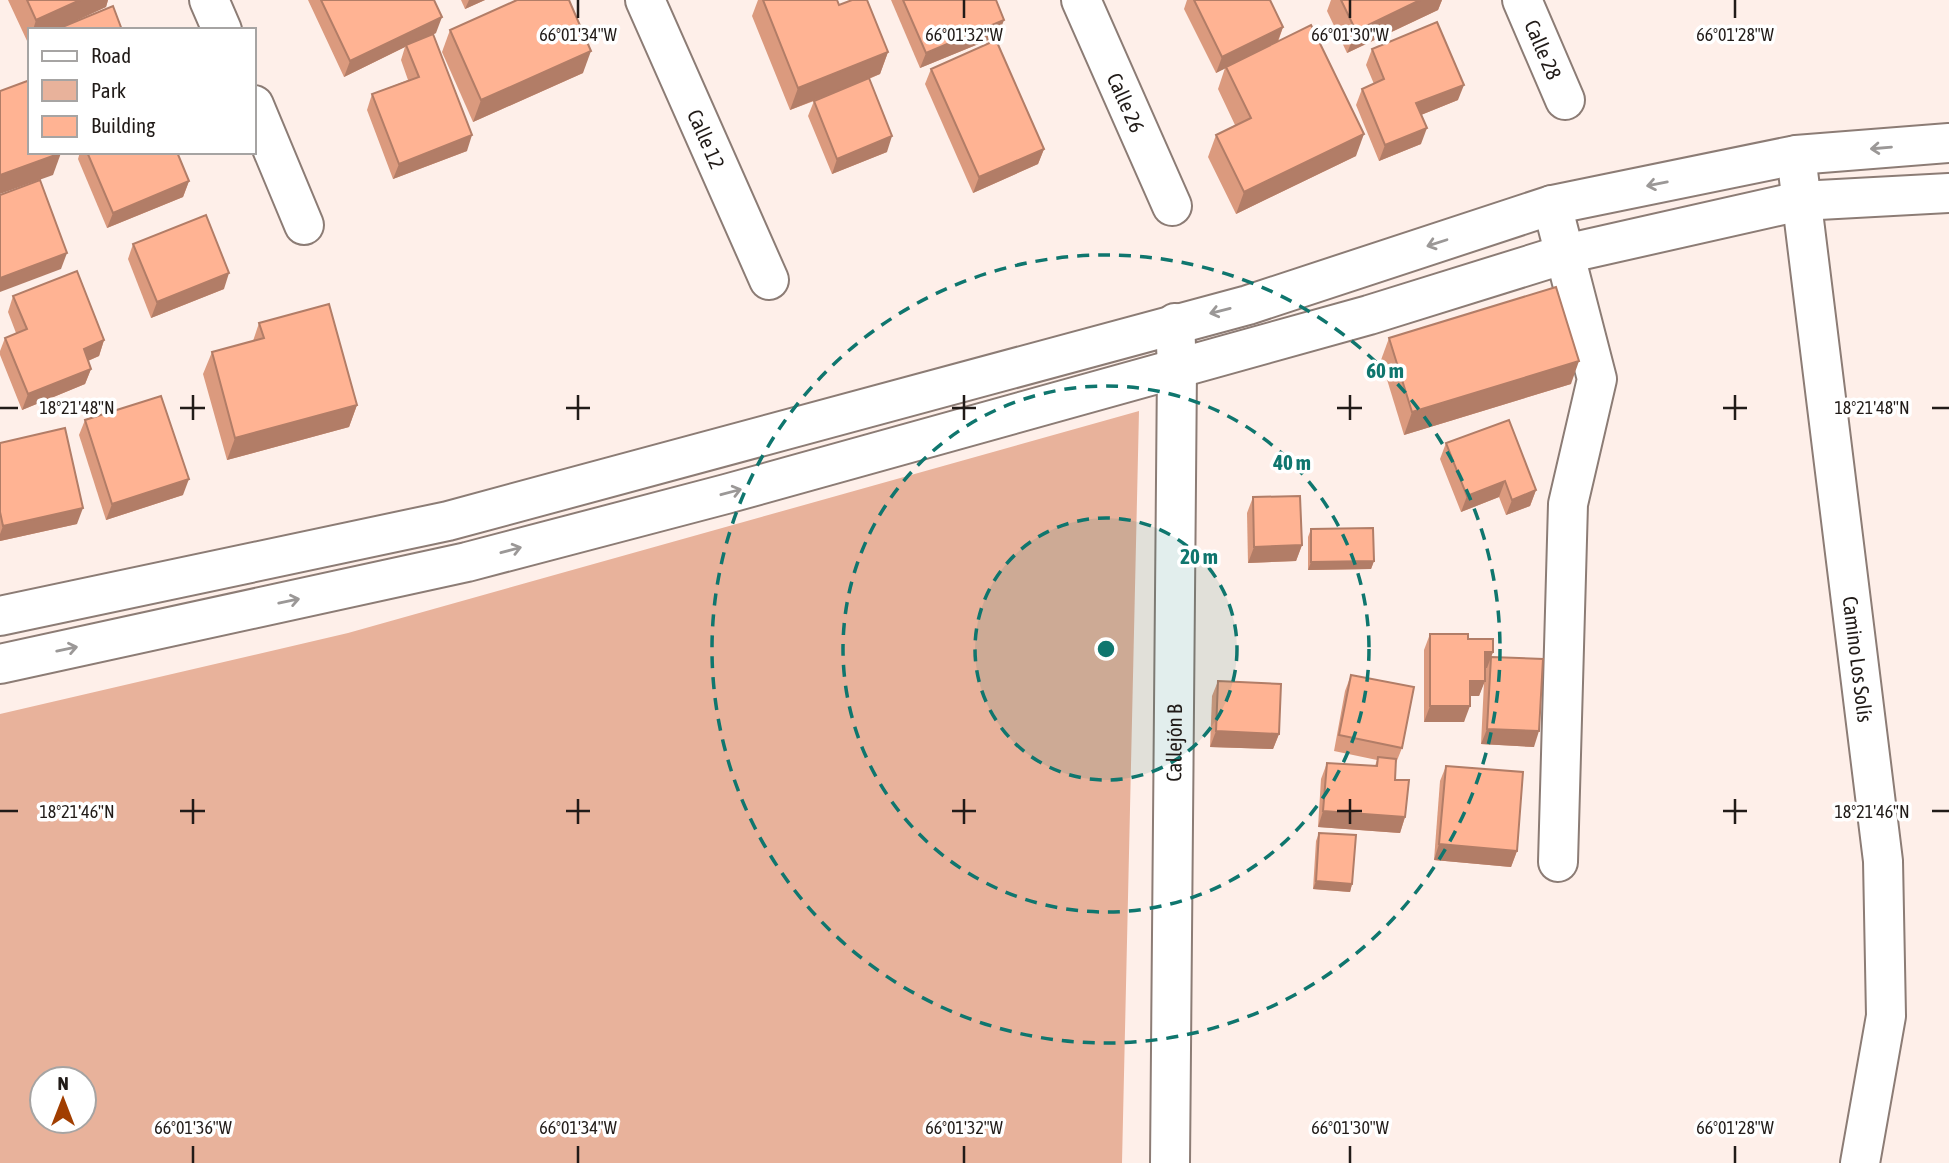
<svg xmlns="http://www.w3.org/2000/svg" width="1949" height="1163" font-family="'Asap Condensed',sans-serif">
<rect width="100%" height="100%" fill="#feefe9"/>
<path fill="#e8b29b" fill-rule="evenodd" d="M1139,411L1122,1163H0V714L348,633ZM42,1079H84V1121H42Z"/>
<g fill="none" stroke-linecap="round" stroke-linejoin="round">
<g stroke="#8c7c75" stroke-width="42">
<g id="minor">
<path d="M209,0L222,30"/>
<path id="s1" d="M645,0L769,280"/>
<path id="s2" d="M1081,0L1172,206"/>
<path id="s3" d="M1522,0L1565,100"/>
<path d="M254,105L304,225"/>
<path id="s4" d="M1796,155L1883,861L1886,1016L1860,1163"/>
<path d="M1552,205L1597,379L1568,504L1558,862"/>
<path id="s5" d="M1170,1163L1177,368L1175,323"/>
</g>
</g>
<g stroke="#8c7c75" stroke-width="42">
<g id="major">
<path d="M0,616L448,521L1248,305L1552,205L1796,155L1949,143"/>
<path d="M0,664L467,562L726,494L1369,315L1565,254L1800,201L1949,193"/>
</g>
</g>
<use href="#minor" stroke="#fff" stroke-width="38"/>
<use href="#major" stroke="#fff" stroke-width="38"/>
</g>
<g fill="#db9a7e">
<path d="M8,0H108L106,7L66,25L122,30H30V42L28,43Z"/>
<path d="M308,0H434L436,33L429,36L467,151L393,179L367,110L372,94L408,80L401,60L405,47L344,77Z"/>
<path d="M461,0H485L465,9Z"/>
<path d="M758,0H837L839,5L888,52L880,74L869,79L887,152L832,174L808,116L814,101L790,110L752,16Z"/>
<path d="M891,0H996L998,36L920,68Z"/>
<path d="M1187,0H1270L1283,27L1278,42L1356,156L1236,214L1208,157L1216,135L1235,125L1218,89L1225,68L1216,73L1184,9Z"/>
<path d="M1331,0H1442L1438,10L1347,53L1327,11Z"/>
<path d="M450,30L583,73L473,122L442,52Z"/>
<path d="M1372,49L1458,100L1421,115V144L1379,161L1356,105L1362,89L1374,84L1366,65Z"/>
<path d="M931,69L1044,149L1038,164L973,193L925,84Z"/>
<path d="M80,152H177L189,181L183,197L107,228L78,159Z"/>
<path d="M133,244L224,289L151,318L128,259Z"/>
<path d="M13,296L104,340L99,356L88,361L91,369L85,384L22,410L0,355V351L5,338L16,333L8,312Z"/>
<path d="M259,323L357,405L349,427L227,460L203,374L212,352L253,341Z"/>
<path d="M1389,338L1571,384L1404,435L1381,360Z"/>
<path d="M85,420L183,495L106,520L79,435Z"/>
<path d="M0,443L77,524L0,541Z"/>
<path d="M1446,443L1536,490L1530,506L1506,515L1499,497L1461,512L1440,459Z"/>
<path d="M1253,497L1302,545L1296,561L1248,563L1247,513Z"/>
<path d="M1311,529L1374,561L1371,569L1308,570V537Z"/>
<path d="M1430,634L1493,652L1491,657L1534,747L1481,744L1484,682L1479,696H1470L1464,722H1424V650Z"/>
<path d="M1351,675L1402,748L1396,763L1395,780L1405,817L1400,833L1318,827L1321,779L1327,763L1375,766L1377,760L1334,751L1345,691Z"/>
<path d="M1218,681L1279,734L1273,749L1210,747L1212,696Z"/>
<path d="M1446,766L1517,851L1511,867L1434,860L1440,781Z"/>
<path d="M1319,833L1352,884L1350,892L1313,889L1316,841Z"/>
</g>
<g fill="#b27d67">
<path d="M80,0H108L106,7L56,30H33L36,20Z"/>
<path d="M469,0H485L465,9Z"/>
<path d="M1420,0H1442L1438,10L1347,53L1356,31Z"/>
<path d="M442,17L436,33L407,47L406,45L405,47L344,77L350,61Z"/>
<path d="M1004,20L998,36L920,68L926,53Z"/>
<path d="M1283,27L1277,43L1216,73L1222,57Z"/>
<path d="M591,51L583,73L473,122L481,100Z"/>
<path d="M888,52L880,74L790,110L798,88Z"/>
<path d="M1464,85L1458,100L1411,119L1416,103Z"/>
<path d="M1427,128L1421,144L1379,161L1385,145Z"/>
<path d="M1364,134L1356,156L1236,214L1244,192Z"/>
<path d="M472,135L467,151L393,179L399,164Z"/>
<path d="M892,136L887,152L832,174L837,159Z"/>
<path d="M1044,149L1038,164L973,193L979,177Z"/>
<path d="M61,153L53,175L0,194V175Z"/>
<path d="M189,181L183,197L107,228L113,213Z"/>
<path d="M67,253L61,269L0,292V278Z"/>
<path d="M229,273L224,289L151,318L157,302Z"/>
<path d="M104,340L99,356L78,365L84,349Z"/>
<path d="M1579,361L1571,384L1404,435L1412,412Z"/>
<path d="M91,369L85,384L22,410L28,394Z"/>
<path d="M357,405L349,427L227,460L235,438Z"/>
<path d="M189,479L183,495L106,520L112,504Z"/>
<path d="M1505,481L1499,497L1461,512L1467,496Z"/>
<path d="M1536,490L1530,506L1506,515L1512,500Z"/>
<path d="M83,508L77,524L0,541V534L3,526Z"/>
<path d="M1302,545L1296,561L1248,563L1254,547Z"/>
<path d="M1374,561L1371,569L1308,570L1311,562Z"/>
<path d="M1485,652H1493L1487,668H1479Z"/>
<path d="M1470,681H1485L1479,696H1464Z"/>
<path d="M1430,706H1470L1464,722H1424Z"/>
<path d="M1487,729L1539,731L1534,747L1481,744Z"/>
<path d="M1216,731L1279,734L1273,749L1210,747Z"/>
<path d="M1323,811L1405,817L1400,833L1318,827Z"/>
<path d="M1439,844L1517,851L1511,867L1434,860Z"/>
<path d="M1316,881L1352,884L1350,892L1313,889Z"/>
</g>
<g fill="#ffb393" stroke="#b27d67" stroke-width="2">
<path d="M27,0H80L36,20Z"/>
<path d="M321,0H434L442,17L350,61Z"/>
<path d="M517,0H569L591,51L481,100L450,30Z"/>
<path d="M763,0H837L839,5L852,0H867L888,52L798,88Z"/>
<path d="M903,0H996L1004,20L926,53Z"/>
<path d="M1194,0H1270L1283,27L1222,57Z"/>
<path d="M1341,0H1420L1356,31Z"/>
<path d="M113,6L122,30H55Z"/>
<path d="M1437,22L1464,85L1416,103L1427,128L1385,145L1362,89L1384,79L1372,49Z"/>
<path d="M1311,25L1364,134L1244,192L1216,135L1251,118L1226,67Z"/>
<path d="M433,34L472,135L399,164L372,94L419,77L406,45Z"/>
<path d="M996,40L1044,149L979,177L931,69Z"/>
<path d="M869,78L892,136L837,159L814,101Z"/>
<path d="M30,80V152L61,153L0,175V91Z"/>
<path d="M87,152H177L189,181L113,213Z"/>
<path d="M40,180L67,253L0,278V195Z"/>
<path d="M206,215L229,273L157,302L133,244Z"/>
<path d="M77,271L104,340L84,349L91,369L28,394L5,338L27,329L13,296Z"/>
<path d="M1556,287L1579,361L1412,412L1389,338Z"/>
<path d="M329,304L357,405L235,438L212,352L264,338L259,323Z"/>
<path d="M161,396L189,479L112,504L85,420Z"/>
<path d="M1509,420L1536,490L1512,500L1505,481L1467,496L1446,443Z"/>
<path d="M65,428L83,508L3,526L0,512V443Z"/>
<path d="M1300,496L1302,545L1254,547L1253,497Z"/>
<path d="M1373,528L1374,561L1311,562V529Z"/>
<path d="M1430,634H1468V639H1493V652H1485V681H1470V706H1430Z"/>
<path d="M1491,657L1543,659L1539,731L1487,729Z"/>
<path d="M1351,675L1414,687L1402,748L1339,735Z"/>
<path d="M1218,681L1281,684L1279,734L1216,731Z"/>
<path d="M1378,757L1396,759L1395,780H1409L1405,817L1323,811L1327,763L1377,766Z"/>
<path d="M1446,766L1523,772L1517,851L1439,844Z"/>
<path d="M1319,833L1356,835L1352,884L1316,881Z"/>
</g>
<defs><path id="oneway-shaft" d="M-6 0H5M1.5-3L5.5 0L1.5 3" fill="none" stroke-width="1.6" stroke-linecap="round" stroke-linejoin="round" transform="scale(1.75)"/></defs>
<g stroke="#9b9897">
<use href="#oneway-shaft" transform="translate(1881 148) rotate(175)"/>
<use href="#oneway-shaft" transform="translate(1657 184) rotate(169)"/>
<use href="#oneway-shaft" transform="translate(1437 243) rotate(162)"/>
<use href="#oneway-shaft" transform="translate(1220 311) rotate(166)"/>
<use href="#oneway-shaft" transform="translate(731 492) rotate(-15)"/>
<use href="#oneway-shaft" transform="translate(511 550) rotate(-15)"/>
<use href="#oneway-shaft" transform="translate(289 601) rotate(-12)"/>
<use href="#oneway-shaft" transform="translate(67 649) rotate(-12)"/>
</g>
<path fill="none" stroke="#211b18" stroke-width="2.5" d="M578,0V18M964,0V18M1350,0V18M1735,0V18M193,395V420M578,395V420M964,395V420M1350,395V420M1735,395V420M0,408H18M180,408H205M566,408H590M952,408H976M1337,408H1362M1723,408H1747M1932,408H1949M193,799V824M578,799V824M964,799V824M1350,799V824M1735,799V824M0,811H18M180,811H205M566,811H590M952,811H976M1337,811H1362M1723,811H1747M1932,811H1949M193,1146V1163M578,1146V1163M964,1146V1163M1350,1146V1163M1735,1146V1163"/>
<circle cx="1106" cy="649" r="131" fill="#0f766e" fill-opacity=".12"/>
<g fill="none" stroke="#0f766e" stroke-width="3.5" stroke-dasharray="12 9">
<circle cx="1106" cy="649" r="131"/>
<circle cx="1106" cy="649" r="263"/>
<circle cx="1106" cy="649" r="394"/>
</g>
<g text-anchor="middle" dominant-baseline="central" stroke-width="7" stroke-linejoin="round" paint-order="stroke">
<g font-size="21" fill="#211b18" stroke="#fff">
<text stroke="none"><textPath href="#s3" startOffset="54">Calle 28</textPath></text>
<text stroke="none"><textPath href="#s2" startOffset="112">Calle 26</textPath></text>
<text stroke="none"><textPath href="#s1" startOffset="152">Calle 12</textPath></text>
<text stroke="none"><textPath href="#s4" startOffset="508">Camino Los Solís</textPath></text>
<text stroke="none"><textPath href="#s5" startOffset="420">Callejón B</textPath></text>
</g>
</g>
<g font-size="18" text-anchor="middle" fill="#211b18" stroke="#fff" stroke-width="7" stroke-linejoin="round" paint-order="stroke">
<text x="578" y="41">66°01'34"W</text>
<text x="964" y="41">66°01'32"W</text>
<text x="1350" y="41">66°01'30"W</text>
<text x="1735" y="41">66°01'28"W</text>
<text x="77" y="414">18°21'48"N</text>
<text x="1872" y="414">18°21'48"N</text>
<text x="77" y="818">18°21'46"N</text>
<text x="1872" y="818">18°21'46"N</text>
<text x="193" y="1134">66°01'36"W</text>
<text x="578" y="1134">66°01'34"W</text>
<text x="964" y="1134">66°01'32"W</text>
<text x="1350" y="1134">66°01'30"W</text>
<text x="1735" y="1134">66°01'28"W</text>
</g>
<circle cx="1106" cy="649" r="10" fill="#0f766e" stroke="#fff" stroke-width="3.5"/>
<g font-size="21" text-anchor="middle" font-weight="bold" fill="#0f766e" stroke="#fff" stroke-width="7" stroke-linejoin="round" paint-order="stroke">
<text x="1385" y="378">60 m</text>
<text x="1292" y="470">40 m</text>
<text x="1199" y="564">20 m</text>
</g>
<rect x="28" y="28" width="228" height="126" fill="#ffffff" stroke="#a6a4a3" stroke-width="2"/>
<rect x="42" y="51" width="35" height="10" fill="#ffffff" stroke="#a6a4a3" stroke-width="2"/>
<text x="91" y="63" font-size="21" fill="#211b18">Road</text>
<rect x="42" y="80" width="35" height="21" fill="#e8b29b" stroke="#a6a4a3" stroke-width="2"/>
<text x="91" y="98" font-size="21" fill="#211b18">Park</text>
<rect x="42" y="116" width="35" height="21" fill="#ffb393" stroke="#a6a4a3" stroke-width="2"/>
<text x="91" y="133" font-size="21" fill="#211b18">Building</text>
<g transform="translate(63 1100)"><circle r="33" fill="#ffffff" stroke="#a6a4a3" stroke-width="2"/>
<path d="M0-5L12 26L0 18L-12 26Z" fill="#a13e01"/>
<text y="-10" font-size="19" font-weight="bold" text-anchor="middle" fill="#211b18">N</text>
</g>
</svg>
